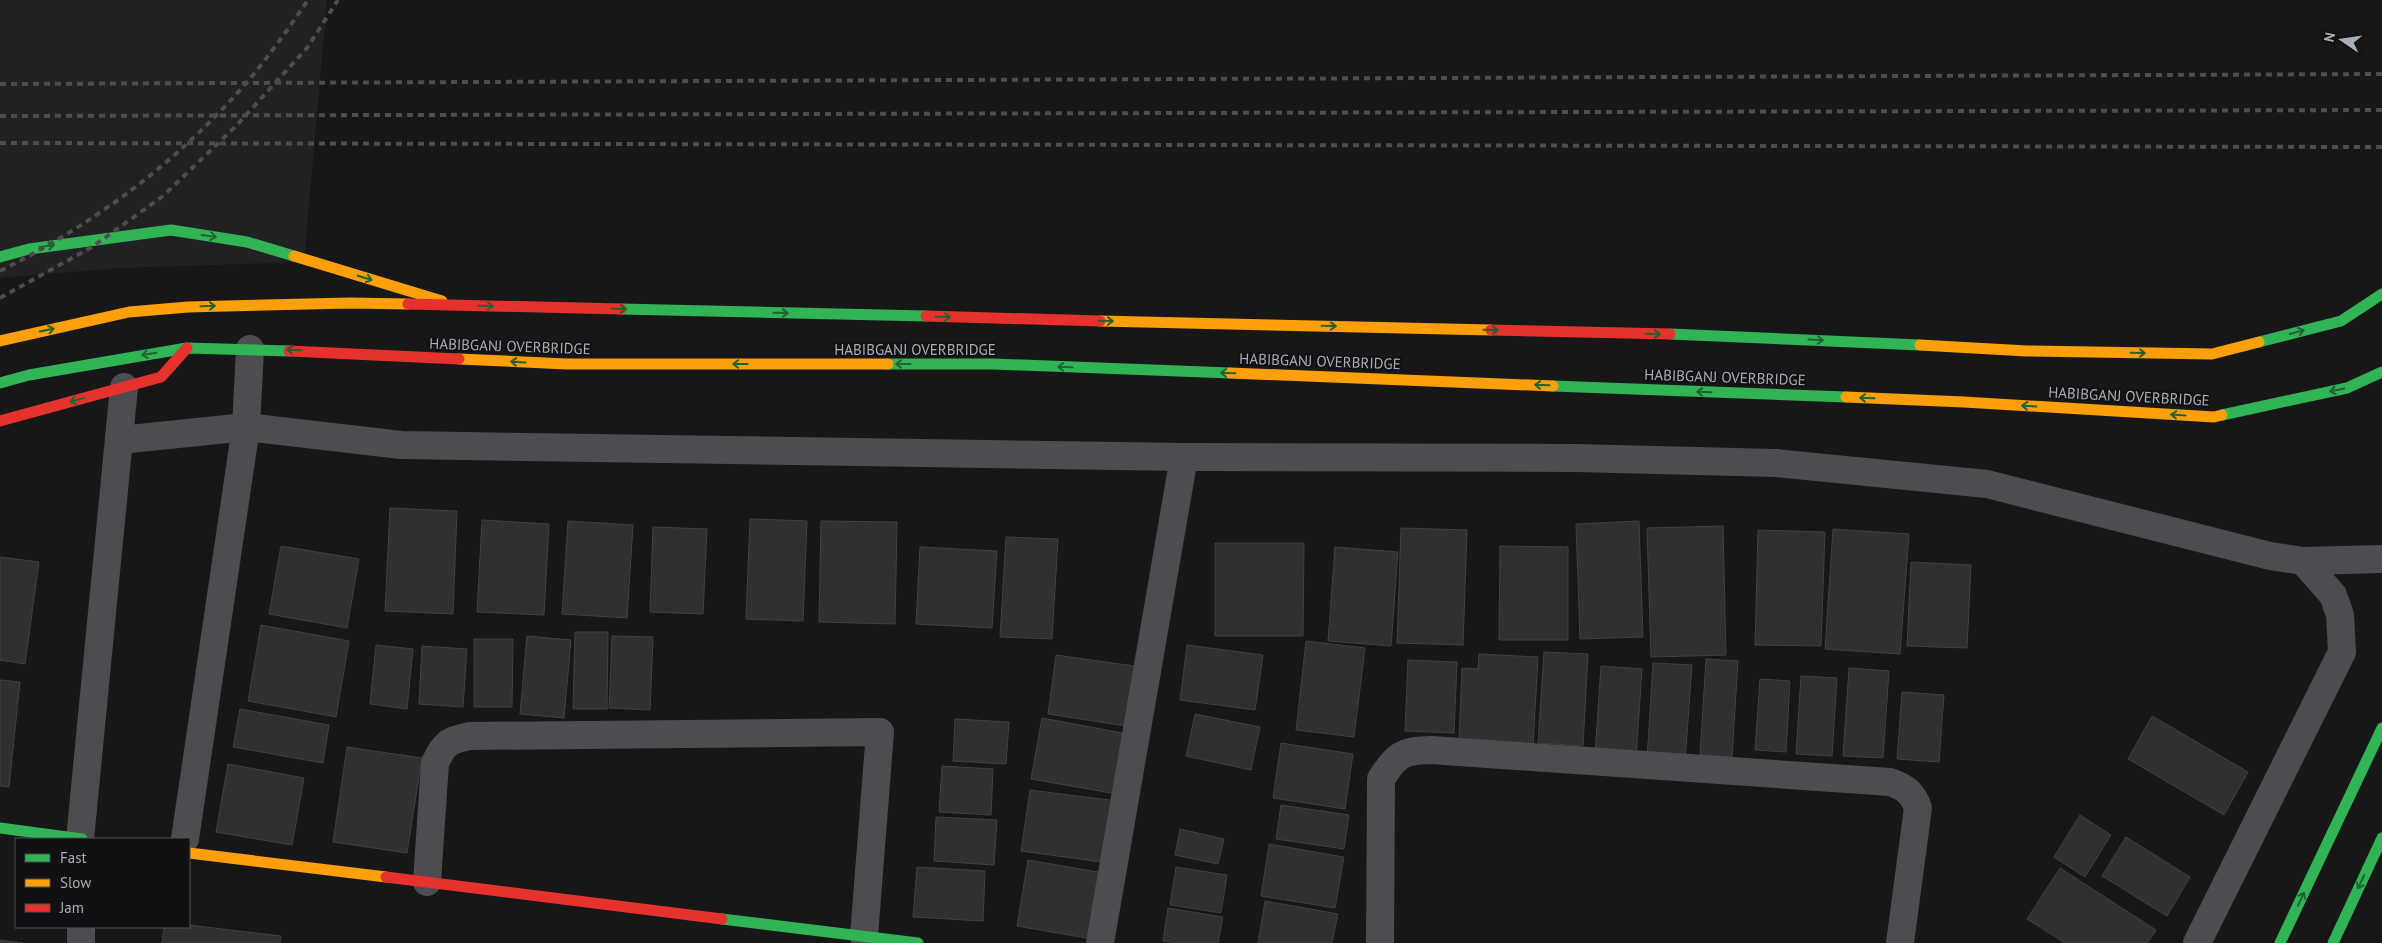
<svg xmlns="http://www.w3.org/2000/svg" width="2382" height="943" font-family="'PT Sans',sans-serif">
<rect width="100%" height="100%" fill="#171717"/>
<path fill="#212123" d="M0,0H327L304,262L120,268L0,278Z"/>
<g fill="#303031" stroke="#3f4143">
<path d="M390,508L457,511L453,614L385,611Z"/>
<path d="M750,519L807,521L803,621L746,619Z"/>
<path d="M482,520L549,524L544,615L477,612Z"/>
<path d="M568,521L633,525L627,618L562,614Z"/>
<path d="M821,521L897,522L895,624L819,622Z"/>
<path d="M1639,521L1643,637L1580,639L1576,524Z"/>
<path d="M1723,526L1726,655L1651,657L1647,528Z"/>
<path d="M653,527L707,529L703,614L650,612Z"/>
<path d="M1401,528L1467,530L1463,645L1397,643Z"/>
<path d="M1833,529L1909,534L1900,654L1825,649Z"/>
<path d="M1758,530L1825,532L1821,646L1755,645Z"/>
<path d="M1006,537L1058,539L1052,639L1000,637Z"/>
<path d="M1215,543H1304L1303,636H1215Z"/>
<path d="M281,546L359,559L347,628L269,614Z"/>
<path d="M1500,546L1568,547V640H1499Z"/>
<path d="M920,547L997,551L992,628L916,624Z"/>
<path d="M1335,547L1398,552L1391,646L1328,641Z"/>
<path d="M0,557L39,562L25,664L0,660Z"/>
<path d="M1911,562L1971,565L1967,648L1907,646Z"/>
<path d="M261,625L349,641L336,717L248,701Z"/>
<path d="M575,632H608L607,709H573Z"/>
<path d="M527,636L571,640L564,718L520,714Z"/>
<path d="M612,636L653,637L650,710L609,708Z"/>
<path d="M474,639H513L512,707H474Z"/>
<path d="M1306,641L1365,648L1354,737L1296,730Z"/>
<path d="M376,645L413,649L407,709L370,704Z"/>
<path d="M1187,645L1263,655L1255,710L1180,700Z"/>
<path d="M422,646L467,649L463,707L419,704Z"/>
<path d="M1544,652L1588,654L1583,746L1538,743Z"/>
<path d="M1479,654L1538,657L1533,745L1459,741L1462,668L1478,669Z"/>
<path d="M1056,655L1141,667L1132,727L1048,714Z"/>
<path d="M1706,659L1738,661L1732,757L1700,755Z"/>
<path d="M1408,660L1457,662L1454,733L1405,731Z"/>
<path d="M1653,663L1692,665L1685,762L1647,760Z"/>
<path d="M1601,666L1642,669L1636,758L1595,755Z"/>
<path d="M1849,668L1889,671L1883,758L1843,756Z"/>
<path d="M1801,676L1837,678L1832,756L1796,754Z"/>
<path d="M1760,679L1790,681L1786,752L1755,750Z"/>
<path d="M0,680L20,682L9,787L0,786Z"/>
<path d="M1902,692L1944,695L1939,762L1897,759Z"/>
<path d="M240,709L329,725L323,763L233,747Z"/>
<path d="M1195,714L1260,727L1251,770L1186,756Z"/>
<path d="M2152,716L2248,772L2224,815L2128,759Z"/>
<path d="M1042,718L1128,734L1117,794L1031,779Z"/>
<path d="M955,719L1009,722L1006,764L953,761Z"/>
<path d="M1281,743L1353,754L1345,809L1273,798Z"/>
<path d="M347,747L422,758L407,853L333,842Z"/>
<path d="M228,764L304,778L292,845L216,832Z"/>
<path d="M942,766L993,769L991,815L939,812Z"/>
<path d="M1030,790L1117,801L1109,863L1021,851Z"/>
<path d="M1281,805L1349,815L1344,849L1276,839Z"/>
<path d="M2080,815L2111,835L2085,877L2054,857Z"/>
<path d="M936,817L997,820L994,865L934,861Z"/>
<path d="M1180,829L1224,839L1218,864L1175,855Z"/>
<path d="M2126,837L2190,877L2167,916L2102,876Z"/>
<path d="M1269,844L1344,857L1335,908L1261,896Z"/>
<path d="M1028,860L1104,873L1092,939L1017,926Z"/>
<path d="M917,867L985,871L983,921L913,917Z"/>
<path d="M1176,867L1227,875L1221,913L1170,905Z"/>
<path d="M2060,868L2156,930L2147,943H2065L2027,919Z"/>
<path d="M1265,901L1338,914L1332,943H1258Z"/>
<path d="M1168,908L1223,917L1218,943H1176L1163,941Z"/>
<path d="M189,925L281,936L280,943H162L164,927H189Z"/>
<path d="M0,940L23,943H0Z"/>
</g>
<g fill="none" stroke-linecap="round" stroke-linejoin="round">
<g stroke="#4b4d50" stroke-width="28">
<path d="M120,440L246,427L401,445L1184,457L1576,458L1776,463L1987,484L2270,556L2303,561L2382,559"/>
<path d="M80,839L124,387"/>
<path d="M185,839L246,427L250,349"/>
<path d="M427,882L435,763C444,743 449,740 470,736L880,732L864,936"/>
<path d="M81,927V943"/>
<path d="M1100,943L1184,457"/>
<path d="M1380,943L1381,779C1396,755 1403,750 1431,750L1890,782C1905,787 1913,793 1918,808L1900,943"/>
<path d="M2197,943L2342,652L2340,615L2333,595L2303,561"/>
</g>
<g stroke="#30b455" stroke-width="11">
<path d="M0,257L29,249L171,230L247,242L294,256"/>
<path d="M621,309L926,316"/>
<path d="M1670,334L1920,345"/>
<path d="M2259,342L2341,321L2382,294"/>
<path d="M888,364H994L1230,373"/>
<path d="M0,383L29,375L187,348L289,351"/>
<path d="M1553,386L1846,397"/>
<path d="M2222,415L2347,388L2382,372"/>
<path d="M0,828L82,839"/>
<path d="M722,919L918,943"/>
<path d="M2280,943L2382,728"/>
<path d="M2333,943L2382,838"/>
</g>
<g stroke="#ff9f0a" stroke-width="11">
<path d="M294,256L442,301"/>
<path d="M1100,321L1491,330"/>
<path d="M0,341L129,312L188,307L350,303L408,304"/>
<path d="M1920,345L2027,351L2212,354L2259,342"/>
<path d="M459,359L567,364H888"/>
<path d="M1230,373L1553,386"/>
<path d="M1846,397L1964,402L2214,417L2222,415"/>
<path d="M189,853L386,877"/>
</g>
<g stroke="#e5322d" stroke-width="11">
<path d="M408,304L621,309"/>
<path d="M926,316L1100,321"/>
<path d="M1491,330L1670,334"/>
<path d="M289,351L459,359"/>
<path d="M0,421L161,377L187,348"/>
<path d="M386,877L722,919"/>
</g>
<g stroke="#4b4d4f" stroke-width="4" stroke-dasharray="6 5" stroke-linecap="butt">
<path d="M0,84L2382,74"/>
<path d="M0,116L2382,110"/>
<path d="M0,143L2382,147"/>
<path d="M0,271C86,228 163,173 229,102C258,72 284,35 308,0"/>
<path d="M0,298L92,247L163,196L235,127L307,48L338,0"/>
</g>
</g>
<defs><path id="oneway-shaft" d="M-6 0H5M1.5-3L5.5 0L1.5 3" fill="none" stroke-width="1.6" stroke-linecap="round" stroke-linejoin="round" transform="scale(1.25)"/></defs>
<g stroke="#206234">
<use href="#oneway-shaft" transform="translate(209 236) rotate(8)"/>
<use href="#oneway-shaft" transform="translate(47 246) rotate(-7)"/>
<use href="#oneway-shaft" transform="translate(365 278) rotate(17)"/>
<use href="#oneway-shaft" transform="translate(208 306) rotate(-2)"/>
<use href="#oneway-shaft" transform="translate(486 306) rotate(1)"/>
<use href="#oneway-shaft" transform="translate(619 309) rotate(1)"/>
<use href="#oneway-shaft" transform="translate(781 313) rotate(1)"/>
<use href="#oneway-shaft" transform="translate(943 317) rotate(1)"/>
<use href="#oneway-shaft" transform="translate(1106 321) rotate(1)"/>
<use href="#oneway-shaft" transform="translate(1329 326) rotate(1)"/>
<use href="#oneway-shaft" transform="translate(47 330) rotate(-12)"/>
<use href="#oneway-shaft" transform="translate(1491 330) rotate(1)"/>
<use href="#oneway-shaft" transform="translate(2297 332) rotate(-15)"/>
<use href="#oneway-shaft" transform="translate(1653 334) rotate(1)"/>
<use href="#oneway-shaft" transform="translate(1816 340) rotate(3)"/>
<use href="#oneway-shaft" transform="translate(294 350) rotate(-178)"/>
<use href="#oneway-shaft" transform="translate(2138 353) rotate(1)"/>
<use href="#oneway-shaft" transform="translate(149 354) rotate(170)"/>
<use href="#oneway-shaft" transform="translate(518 362) rotate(-177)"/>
<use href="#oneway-shaft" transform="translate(740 364) rotate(180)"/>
<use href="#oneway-shaft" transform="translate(903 364) rotate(180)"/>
<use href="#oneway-shaft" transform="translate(1065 367) rotate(-178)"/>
<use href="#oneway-shaft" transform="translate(1228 373) rotate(-178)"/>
<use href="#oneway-shaft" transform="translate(1542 385) rotate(-178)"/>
<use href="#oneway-shaft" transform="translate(2337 390) rotate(168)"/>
<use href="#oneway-shaft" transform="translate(1704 392) rotate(-178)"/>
<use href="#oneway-shaft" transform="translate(1867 398) rotate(-178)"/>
<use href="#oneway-shaft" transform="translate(77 400) rotate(165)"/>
<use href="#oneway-shaft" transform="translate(2029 406) rotate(-177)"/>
<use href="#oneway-shaft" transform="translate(2178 415) rotate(-176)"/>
<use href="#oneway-shaft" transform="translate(2361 882) rotate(115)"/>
<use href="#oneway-shaft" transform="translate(2301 899) rotate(-65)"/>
</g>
<g text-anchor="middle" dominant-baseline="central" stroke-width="4" stroke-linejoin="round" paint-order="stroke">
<g font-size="15" fill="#a8afb8" stroke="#111113">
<text transform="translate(510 346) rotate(2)">HABIBGANJ OVERBRIDGE</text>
<text x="915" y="349">HABIBGANJ OVERBRIDGE</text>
<text transform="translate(1320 361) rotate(2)">HABIBGANJ OVERBRIDGE</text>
<text transform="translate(1725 377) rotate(2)">HABIBGANJ OVERBRIDGE</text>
<text transform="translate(2129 396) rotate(3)">HABIBGANJ OVERBRIDGE</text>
</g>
</g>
<rect x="15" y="838" width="175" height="90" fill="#111113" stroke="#4d5055"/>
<rect x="25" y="854" width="25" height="8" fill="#30b455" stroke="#4d5055"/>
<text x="60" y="863" font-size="15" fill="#a8afb8">Fast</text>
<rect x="25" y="879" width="25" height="8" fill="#ff9f0a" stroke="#4d5055"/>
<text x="60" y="888" font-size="15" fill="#a8afb8">Slow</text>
<rect x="25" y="904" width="25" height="8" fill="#e5322d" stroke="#4d5055"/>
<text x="60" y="913" font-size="15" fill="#a8afb8">Jam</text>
<g transform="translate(2342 40) rotate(283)" stroke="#111113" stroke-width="4" paint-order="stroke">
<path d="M0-4L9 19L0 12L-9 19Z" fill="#a8afb8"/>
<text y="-8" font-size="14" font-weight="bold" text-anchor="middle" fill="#a8afb8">N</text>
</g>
</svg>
